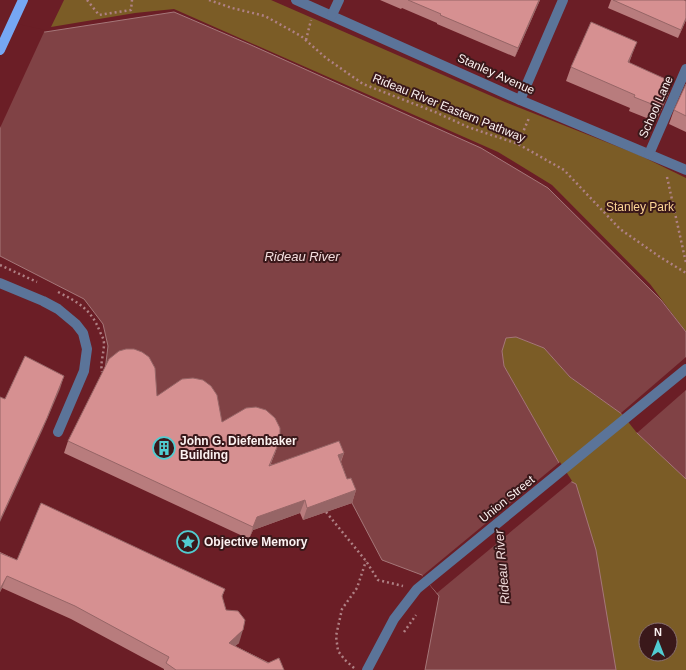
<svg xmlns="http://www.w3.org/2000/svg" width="686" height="670" font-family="Arial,sans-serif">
<rect width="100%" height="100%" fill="#6b1e26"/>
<g fill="#7b5c26" fill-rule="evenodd">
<path d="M64,0H271L505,102L639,155L686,178V332L650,284L552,185L498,152L174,9L135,13L51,27Z"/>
<path d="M516,337L544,348L570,377L626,417L635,427L637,433L686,479V670H616L570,481L555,456L504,366L502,351L505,338ZM646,630H670V654H646Z"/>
</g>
<path fill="#804245" stroke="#a57779" d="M174,12L251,45L481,148L548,188L661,300L686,332V479L637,433L635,427L626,417L570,377L544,348L516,337L506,338L502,351L504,366L563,470L570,481L576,484L596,550L616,670H425L439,596L422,575L382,560L352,503L347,490L284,471L270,464L275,452L231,426L163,406L105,371L108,346L103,324L84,299L0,256V22L45,32Z"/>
<g fill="#6b1e26">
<path d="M0,20L45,30L0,128Z"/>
<path d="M686,357V390L637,433L621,413Z"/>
<path d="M560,462L572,481L437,593L422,576Z"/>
</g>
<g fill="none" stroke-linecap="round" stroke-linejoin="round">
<g stroke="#af8185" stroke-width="2.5" stroke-dasharray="2 3" stroke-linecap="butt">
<path d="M87,0L99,15L131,10L132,0"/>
<path d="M209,0L232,8L265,16L301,36L326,58L363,84L435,112L468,127L518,144L564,170L620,229L660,257L686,273"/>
<path d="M306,40L311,20"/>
<path d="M518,144L529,118"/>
<path d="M667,177L686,263"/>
<path d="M0,265L37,282"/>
<path d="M58,292C78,302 92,310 100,332C102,336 104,339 104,344C104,353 100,363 102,372"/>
<path d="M326,512L366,561L378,580L403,586"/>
<path d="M404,632L416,615"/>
<path d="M354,668L345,660L338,651L336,636L342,609L357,588L366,561"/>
</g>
<g stroke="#5b7499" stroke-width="10">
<path d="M296,0L520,100L686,170"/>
<path d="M332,15L339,0"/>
<path d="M520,100L563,0"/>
<path d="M649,154L686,69"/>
<path d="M0,283L43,301L58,309L76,324L83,333L87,349L84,371L58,432"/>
<path d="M367,670L394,619L417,589L686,369"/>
</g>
<path stroke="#76a7f3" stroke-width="10" d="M0,50L23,0"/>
</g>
<g fill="#b87c7d">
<path d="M380,0H540L515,57L437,24V23L402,8L401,9Z"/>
<path d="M611,0H684L686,20L678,38L608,8Z"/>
<path d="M632,55L629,63L672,82L668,95L657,119L650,116L649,119L629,111L630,108L566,81L571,67Z"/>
<path d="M686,84V132L669,124L674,110Z"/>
<path d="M157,396L222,422L280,440L270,466L344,453L341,462L347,479L356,490L352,503L303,520L300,513L253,530L249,539L64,453L68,441Z"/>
<path d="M0,552L17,560L225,589L222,597L226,610L239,643L235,646L284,670H164V669L71,619L2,588L0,592Z"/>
</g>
<g fill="#966566">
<path d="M539,0H540L515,57L518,48Z"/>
<path d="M686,18V20L678,38L681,30Z"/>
<path d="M637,42L632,55L623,76L628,62Z"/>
<path d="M672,82L668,95L657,119L662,106Z"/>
<path d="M64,376L60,389L42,431L0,522V520Z"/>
<path d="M344,453L339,465L338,455Z"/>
<path d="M356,490L352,503L303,520L307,508Z"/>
<path d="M305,500L300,513L253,530L249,539L253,527L257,517Z"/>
<path d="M7,576L2,588L0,592V589Z"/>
<path d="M243,630L239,643L224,655L229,643Z"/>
</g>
<g fill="#d69091" stroke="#966566">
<path d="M408,0H539L518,48L440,15L441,14Z"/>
<path d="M613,0H684L686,1V18L681,30Z"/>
<path d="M591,22L637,42L628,62L672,82L662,106L655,103L654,105L634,97L635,95L571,67Z"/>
<path d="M686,84V116L674,110Z"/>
<path d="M126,349H134L142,352L149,357L155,368L157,396L182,379L193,378L203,380L211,386L217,395L222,422L246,408L256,407L266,410L275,418L280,428V440L269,466L339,441L344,453L338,455L347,479L351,478L356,490L307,508L305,500L257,517L253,527L68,441L109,359L119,351Z"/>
<path d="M25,356L64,376L47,418L0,520V397L5,399Z"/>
<path d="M41,503L225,589L222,596L226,610L238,611L245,620L243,630L229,643L268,663L279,658L284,670H176L166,663L169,657L75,606L7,576L0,589V553L17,560Z"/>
</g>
<defs>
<g id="building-ring" transform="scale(1.15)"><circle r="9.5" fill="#3a181a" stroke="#51ccd1" stroke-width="1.5"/><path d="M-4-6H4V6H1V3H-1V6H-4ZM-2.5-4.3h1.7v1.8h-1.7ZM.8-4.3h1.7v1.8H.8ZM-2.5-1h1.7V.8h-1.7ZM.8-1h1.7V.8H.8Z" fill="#51ccd1"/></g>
<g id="sight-ring" transform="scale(1.15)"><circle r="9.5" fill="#3a181a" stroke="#51ccd1" stroke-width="1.5"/><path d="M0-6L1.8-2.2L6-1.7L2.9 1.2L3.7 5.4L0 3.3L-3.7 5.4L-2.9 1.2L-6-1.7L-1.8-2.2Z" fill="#51ccd1"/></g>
</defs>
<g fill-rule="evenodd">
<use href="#building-ring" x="164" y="448"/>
<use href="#sight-ring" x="188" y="542"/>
</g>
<g text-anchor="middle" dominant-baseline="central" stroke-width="4" stroke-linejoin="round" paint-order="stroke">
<g font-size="12" fill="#fcf2f1" stroke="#3a181a">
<text transform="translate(496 74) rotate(24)">Stanley Avenue</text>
<text transform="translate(656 107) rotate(-66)">School Lane</text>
<text transform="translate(449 108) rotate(22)">Rideau River Eastern Pathway</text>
<text transform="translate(507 499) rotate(-39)">Union Street</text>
</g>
<g font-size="12" fill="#fdd596" stroke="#3a181a">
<text x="640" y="207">Stanley Park</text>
</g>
<g font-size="12" font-weight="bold" fill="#fcf2f1" stroke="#3a181a" text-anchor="start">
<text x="180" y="441">John G. Diefenbaker<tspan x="180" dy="14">Building</tspan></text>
<text x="204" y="542">Objective Memory</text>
</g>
<g font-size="13" font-style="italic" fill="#f3dede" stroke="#3a181a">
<text x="302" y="256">Rideau River</text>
<text transform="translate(502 567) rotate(-95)">Rideau River</text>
</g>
</g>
<g transform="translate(658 642)"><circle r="19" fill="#3a181a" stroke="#886f70"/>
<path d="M0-3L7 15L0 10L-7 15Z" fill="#51ccd1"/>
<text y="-6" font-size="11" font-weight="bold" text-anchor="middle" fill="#fcf2f1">N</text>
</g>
</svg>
